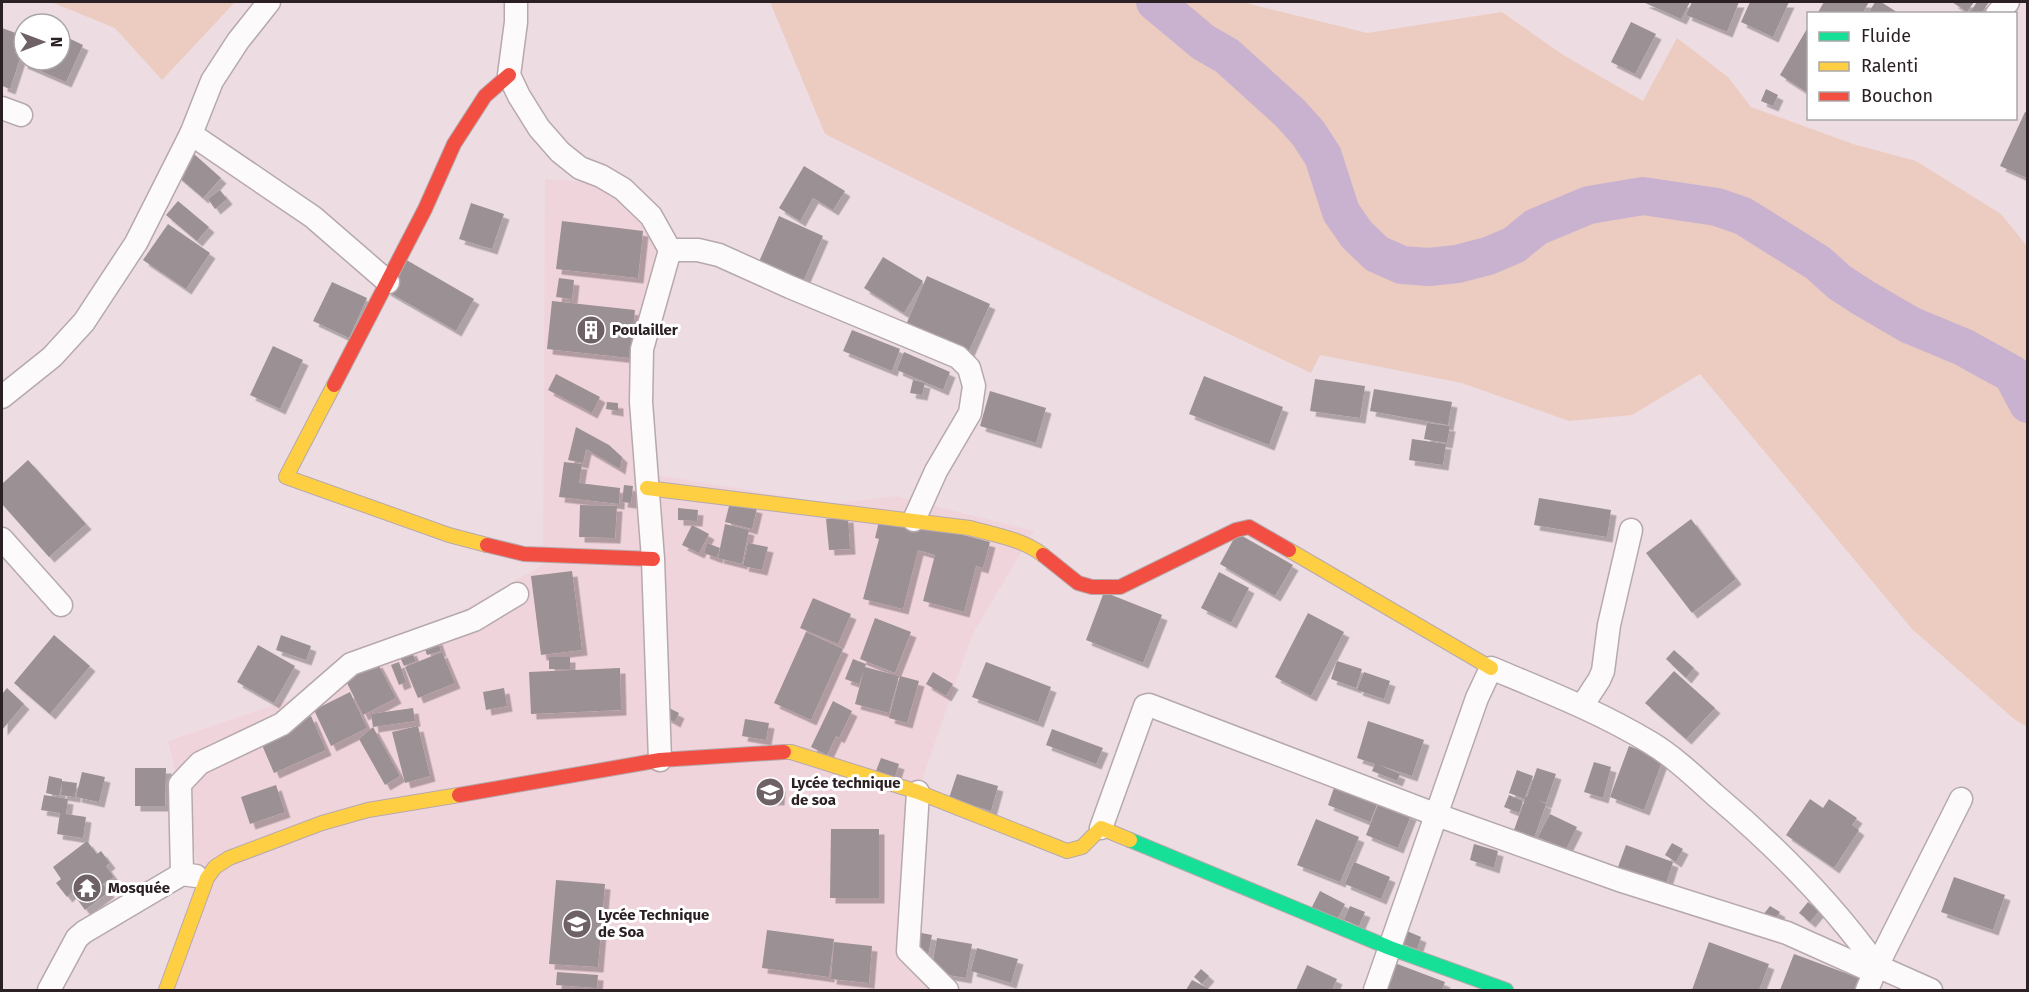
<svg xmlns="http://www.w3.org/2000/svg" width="2029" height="992" font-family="'Fira Sans',sans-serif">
<defs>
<filter id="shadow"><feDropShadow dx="5.5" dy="5.5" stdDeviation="0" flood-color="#0004"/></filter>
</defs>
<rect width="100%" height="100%" fill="#eddde2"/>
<path fill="#f0d4db" d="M545,179L601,183L625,194L666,248L642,349L657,475L832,504L895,496L1034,531L972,635L918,792L908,951L947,990H166L200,874L168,741L327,687L543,565Z"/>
<g fill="#eccbc0">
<path d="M51,2H235L162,80L115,28Z"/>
<path d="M770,2H1242L1367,33L1502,12L1563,55L1643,101L1677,38L1728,77L1751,107L1853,144L1916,161L2001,214L2027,246V727L2014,719L1912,629L1700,374L1632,415L1569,421L1462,383L1320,355L1311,373L1160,301L825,134Z"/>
</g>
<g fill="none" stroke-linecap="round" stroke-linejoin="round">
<path stroke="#c8b2d0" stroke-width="38" d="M1155,2L1203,42L1227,56L1290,113L1308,133L1323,156L1341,212L1357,235L1377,254L1402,265L1429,267L1457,264L1488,256L1514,245L1536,227L1589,205L1643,196L1717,207L1743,216L1818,263L1839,282L1862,297L1910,325L1963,347L2012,374L2028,404"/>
</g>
<g fill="#9b9094" filter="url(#shadow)">
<path d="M1643,2H1690L1681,19Z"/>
<path d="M1692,2H1739L1727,32L1686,15Z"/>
<path d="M1750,2H1789L1773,37L1741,22Z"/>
<path d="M1824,2H1869L1862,14H1817Z"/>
<path d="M1875,2H1881L1900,14H1868Z"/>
<path d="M1952,2H1974L1967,12Z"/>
<path d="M1977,2H1989L1981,14H1969Z"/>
<path d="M1631,22L1656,34L1635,74L1611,62Z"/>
<path d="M1808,27V93L1780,75Z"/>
<path d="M2,28L24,36V46L10,89L2,86Z"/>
<path d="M60,34L83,45L66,82L22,63L23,60H60Z"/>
<path d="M1766,89L1778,95L1773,106L1761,101Z"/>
<path d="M2025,112L2028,113L2027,178L2000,166Z"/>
<path d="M194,154L221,178L203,198L176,175Z"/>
<path d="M804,166L845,191L833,210L813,198L800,221L779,208Z"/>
<path d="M220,190L227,199L215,209L208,199Z"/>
<path d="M178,201L209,227L197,241L166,215Z"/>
<path d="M471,203L504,214L492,249L459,239Z"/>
<path d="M779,216L823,236L802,284L758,264Z"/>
<path d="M562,221L643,231L638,278L556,269Z"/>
<path d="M168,224L210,253L186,289L143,260Z"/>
<path d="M883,257L923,281L904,313L864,288Z"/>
<path d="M403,258L474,299L456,331L385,290Z"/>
<path d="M927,276L990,304L968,353L906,325Z"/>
<path d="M559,278L574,280L572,299L556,297Z"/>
<path d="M332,282L367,298L349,338L313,321Z"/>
<path d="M552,301L635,310L630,358L547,349Z"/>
<path d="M852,330L900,349L892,371L843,351Z"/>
<path d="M273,346L303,360L280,409L250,395Z"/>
<path d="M904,352L950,372L943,390L897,370Z"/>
<path d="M556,374L600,397L592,413L548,390Z"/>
<path d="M1204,376L1283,407L1269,445L1189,414Z"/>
<path d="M1315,379L1365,386L1360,418L1310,411Z"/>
<path d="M913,380L925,383L922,395L910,393Z"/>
<path d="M1374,389L1452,402L1448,425L1370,411Z"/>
<path d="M990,391L1046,408L1036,443L980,426Z"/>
<path d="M607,402L618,403V411L606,409Z"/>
<path d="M1427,423L1450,426L1447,443L1424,439Z"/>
<path d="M576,427L609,445L622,457L620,469L586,449L583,463L568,460Z"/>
<path d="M1412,439L1446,444L1443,465L1409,460Z"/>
<path d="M28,460L86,524L49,557L2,504V484Z"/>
<path d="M564,462L582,464L579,483L620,488L619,504L559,497Z"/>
<path d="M624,485L633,486L631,503L622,502Z"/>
<path d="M1539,498L1611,510L1607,537L1534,525Z"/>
<path d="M730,502L757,508L752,529L725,522Z"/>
<path d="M580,505L617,506L615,538L579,537Z"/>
<path d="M678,508L698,510L697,521L678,520Z"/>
<path d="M881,513L990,542L983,568L976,566L964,612L923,601L935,555L918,550L903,609L863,599L879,539L875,538Z"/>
<path d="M848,517L850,549L829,550L826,519Z"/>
<path d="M1691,519L1736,579L1692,613L1646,553Z"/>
<path d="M725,524L749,530L742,564L718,558Z"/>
<path d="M692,525L709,534L699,553L682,545Z"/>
<path d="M1237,533L1293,565L1275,596L1220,564Z"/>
<path d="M707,543L720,548L717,558L704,553Z"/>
<path d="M748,543L768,547L762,570L743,566Z"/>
<path d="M572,571L582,650L541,655L531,576Z"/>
<path d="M1219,572L1249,588L1231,623L1201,608Z"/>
<path d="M1104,592L1162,615L1143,663L1086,640Z"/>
<path d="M813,598L851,614L838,644L800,628Z"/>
<path d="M1308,613L1344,632L1311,696L1275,677Z"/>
<path d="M875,618L911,632L895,673L860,659Z"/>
<path d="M806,632L843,649L811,720L774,703Z"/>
<path d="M54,635L90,666L50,714L14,683Z"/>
<path d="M281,635L311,646L306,660L276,650Z"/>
<path d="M437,639L441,651L427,655L423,643Z"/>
<path d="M258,645L295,666L274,703L237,682Z"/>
<path d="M411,650L416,661L404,666L399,655Z"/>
<path d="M1674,650L1694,668L1686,678L1666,659Z"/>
<path d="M442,652L455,683L418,698L405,667Z"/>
<rect x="549" y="657" width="21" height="12"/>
<path d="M853,659L866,664L865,667L899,676L889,713L855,704L864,670L859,684L845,679Z"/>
<path d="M1337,661L1362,669L1356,688L1331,679Z"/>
<path d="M377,662L396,698L363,715L345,679Z"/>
<path d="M399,662L406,682L399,685L391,665Z"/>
<path d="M986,662L1051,687L1038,722L972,697Z"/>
<path d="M620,668L621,710L531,714L529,672Z"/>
<path d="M1674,671L1715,708L1686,739L1645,703Z"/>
<path d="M933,672L953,684L946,696L926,684Z"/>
<path d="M1364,672L1390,681L1384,699L1357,690Z"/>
<path d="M900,676L919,681L907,723L889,718Z"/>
<path d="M7,688L24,704L2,730V694Z"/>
<path d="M504,688L507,706L486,710L483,692Z"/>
<path d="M350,692L367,728L331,746L314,710Z"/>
<path d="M833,701L852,711L839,738L836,736L827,755L811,747Z"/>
<path d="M413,708L415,721L373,727L371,714Z"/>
<path d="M669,708L679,713L675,722L664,716Z"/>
<path d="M311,716L326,750L274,773L259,738Z"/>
<path d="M745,719L769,723L766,740L742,736Z"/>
<path d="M1368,721L1424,740L1412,776L1379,765L1400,774L1397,781L1372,771L1375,764L1357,758Z"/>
<path d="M418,726L430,776L405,783L392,732Z"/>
<path d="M373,727L400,776L385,785L359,739Z"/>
<path d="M1052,729L1103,748L1096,764L1046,745Z"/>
<path d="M1629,746L1663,759L1644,810L1610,797Z"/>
<path d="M881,758L899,764L893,783L874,776Z"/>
<path d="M1594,762L1611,767L1603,798L1584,792Z"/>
<path d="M135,768H166L165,806H135Z"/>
<path d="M1537,768L1556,774L1546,803L1538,800L1546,804L1534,838L1514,830L1525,799L1509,793L1517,770L1533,776L1525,797H1527Z"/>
<path d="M82,772L105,777L99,802L76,797Z"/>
<path d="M957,774L998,786L991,811L949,798Z"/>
<path d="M49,776L62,779V781L77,783L75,797L61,795L62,783L59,796L46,793Z"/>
<path d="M276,785L285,812L250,824L241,797Z"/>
<path d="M766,785L780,786L779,800L765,799Z"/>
<path d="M1335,785L1378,802L1370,822L1328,805Z"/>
<path d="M44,795L68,799L66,814L86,817L83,838L57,834L60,813L41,810Z"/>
<path d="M1509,795L1523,801L1519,813L1504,807Z"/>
<path d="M1810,799L1823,808L1829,799L1857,818L1852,825L1859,830L1834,868L1786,835Z"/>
<path d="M1379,802L1411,815L1398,848L1366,835Z"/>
<path d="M1550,814L1577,827L1565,851L1538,837Z"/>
<path d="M1316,819L1359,837L1340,882L1297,865Z"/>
<path d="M831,829H879V898H830Z"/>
<path d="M87,841L97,854L101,851L110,863L106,866L114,877L103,884L109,892L85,910L72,892L67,897L56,883L61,879L53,867Z"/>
<path d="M1672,843L1683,849L1676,862L1665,855Z"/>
<path d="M1474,844L1498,851L1494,868L1470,860Z"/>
<path d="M1626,845L1673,862L1666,884L1618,867Z"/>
<path d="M1354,862L1390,877L1381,899L1345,884Z"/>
<path d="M1954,877L2005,895L1993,930L1941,912Z"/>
<path d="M556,880L605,884L598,967L549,964Z"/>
<path d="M1320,891L1345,904L1336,922L1311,909Z"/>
<path d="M1808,902L1819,911L1810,922L1799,913Z"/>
<path d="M1350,906L1365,912L1359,926L1344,920Z"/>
<path d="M1770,906L1780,912L1773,922L1763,915Z"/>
<path d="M767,930L834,939L829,977L762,968Z"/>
<path d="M906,930L932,935L927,960Z"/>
<path d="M1407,931L1421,937L1417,949L1402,944Z"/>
<path d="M937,938L972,944L966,978L931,972Z"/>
<path d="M834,942L872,946L869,983L831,979Z"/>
<path d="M1709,942L1769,964L1759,990H1692Z"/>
<path d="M977,948L1018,959L1011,983L971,971Z"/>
<path d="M1794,954L1859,978L1854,990H1780Z"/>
<path d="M1392,962L1445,982L1442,990H1382Z"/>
<path d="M1307,965L1337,979L1332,990H1296Z"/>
<path d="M1201,969L1209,976L1202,984L1194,977Z"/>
<path d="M557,972L598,975L597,988L556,985Z"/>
<path d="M1192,980L1211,990H1186Z"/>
</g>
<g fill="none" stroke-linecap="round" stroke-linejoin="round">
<g stroke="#b6a9ad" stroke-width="25">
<g id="street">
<path d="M516,2V22L509,75L519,96L539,128L560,152L580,168L601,176L623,189L651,216L670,250L642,349L641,402L653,559L660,760"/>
<path d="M1997,14L2008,2"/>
<path d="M2,108L21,115"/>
<path d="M191,134L313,217L388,282"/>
<path d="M670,250H698L719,255L790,287L958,357L969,368L974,386L970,413L936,471L914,520"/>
<path d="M2,397L52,357L84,322L136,243L191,134L212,81L238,41L269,2"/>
<path d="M2,539L61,605"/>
<path d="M1582,706L1599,680L1603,671L1609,625L1631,530"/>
<path d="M918,792L908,951L947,990"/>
<path d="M1101,828L1145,706L1149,705L1437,815L1619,880L1787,933L1874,972"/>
<path d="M182,874L180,784L200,763L282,724L351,664L474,620L517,594"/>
<path d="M49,990L77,938L84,932L182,874L196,876"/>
<path d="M1375,990L1477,698L1491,668C1546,691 1600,712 1651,743C1674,757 1695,777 1715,795C1773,844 1833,904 1877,966L1867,990"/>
<path d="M1931,990L1877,966L1961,799"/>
</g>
</g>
<g stroke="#b6a9ad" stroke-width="16">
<path id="fast" d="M1130,840L1390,948L1506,990"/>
</g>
<g stroke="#b6a9ad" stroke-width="16">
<g id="slow">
<path d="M334,385L286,477L449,535L487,545"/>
<path d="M647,488L970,528C994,535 1023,539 1043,555"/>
<path d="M1289,550L1491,668"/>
<path d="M784,752H791L918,792L1067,851L1082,847L1101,828L1130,840"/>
<path d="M166,990L207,878L215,867L229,858L322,823L368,810L459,795"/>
</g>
</g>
<g stroke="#b6a9ad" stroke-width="16">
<g id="jam">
<path d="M334,385L425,209L454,144L485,96L509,75"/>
<path d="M487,545L524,554L653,559"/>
<path d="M1043,555L1078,583L1092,587H1120L1236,530L1249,527L1289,550"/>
<path d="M459,795L660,760L784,752"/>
</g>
</g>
<use href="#street" stroke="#fcfafb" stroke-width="22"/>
<use href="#fast" stroke="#16e098" stroke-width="14"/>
<use href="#slow" stroke="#ffcf43" stroke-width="14"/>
<use href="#jam" stroke="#f24e42" stroke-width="14"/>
</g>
<defs>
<g id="building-disc" transform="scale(1.5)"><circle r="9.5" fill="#6f6266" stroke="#fff"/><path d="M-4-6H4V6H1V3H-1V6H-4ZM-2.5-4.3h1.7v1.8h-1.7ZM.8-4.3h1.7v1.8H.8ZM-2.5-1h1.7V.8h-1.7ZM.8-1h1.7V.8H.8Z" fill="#fff"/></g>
<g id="school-disc" transform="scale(1.5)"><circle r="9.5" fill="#6f6266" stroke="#fff"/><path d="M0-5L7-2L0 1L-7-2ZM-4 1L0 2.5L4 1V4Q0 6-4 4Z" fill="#fff"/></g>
<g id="temple-disc" transform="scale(1.5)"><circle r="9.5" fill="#6f6266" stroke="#fff"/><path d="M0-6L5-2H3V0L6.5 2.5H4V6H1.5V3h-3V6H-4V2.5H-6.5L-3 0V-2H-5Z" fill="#fff"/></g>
</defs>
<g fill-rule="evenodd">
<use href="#building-disc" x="591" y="330"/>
<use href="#school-disc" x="770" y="792"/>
<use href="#temple-disc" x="87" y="888"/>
<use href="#school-disc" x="577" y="924"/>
</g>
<g text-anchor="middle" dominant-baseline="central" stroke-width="6" stroke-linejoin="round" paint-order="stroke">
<g font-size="15" font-weight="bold" fill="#2b2023" stroke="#fff" text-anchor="start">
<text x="612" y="330">Poulailler</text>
<text x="791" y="783">Lycée technique<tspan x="791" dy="17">de soa</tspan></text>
<text x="108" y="888">Mosquée</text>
<text x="598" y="915">Lycée Technique<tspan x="598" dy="17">de Soa</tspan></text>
</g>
</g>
<rect width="2029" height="992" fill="none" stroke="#2b2023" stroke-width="6"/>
<rect x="1807" y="12" width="210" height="108" fill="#ffffff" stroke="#aaa6a7" stroke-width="1.5"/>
<rect x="1819" y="32" width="30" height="9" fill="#16e098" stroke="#aaa6a7" stroke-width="1.5"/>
<text x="1861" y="42" font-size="18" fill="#2b2023">Fluide</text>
<rect x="1819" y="62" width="30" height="9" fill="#ffcf43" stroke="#aaa6a7" stroke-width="1.5"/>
<text x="1861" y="72" font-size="18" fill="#2b2023">Ralenti</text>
<rect x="1819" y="92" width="30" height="9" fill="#f24e42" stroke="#aaa6a7" stroke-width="1.5"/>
<text x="1861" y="102" font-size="18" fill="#2b2023">Bouchon</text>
<g transform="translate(42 42) rotate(90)"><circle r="28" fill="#ffffff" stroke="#aaa6a7" stroke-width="1.5"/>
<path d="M0-4.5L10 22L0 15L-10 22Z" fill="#6f6266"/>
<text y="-9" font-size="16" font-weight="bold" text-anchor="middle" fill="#2b2023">N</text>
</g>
</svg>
